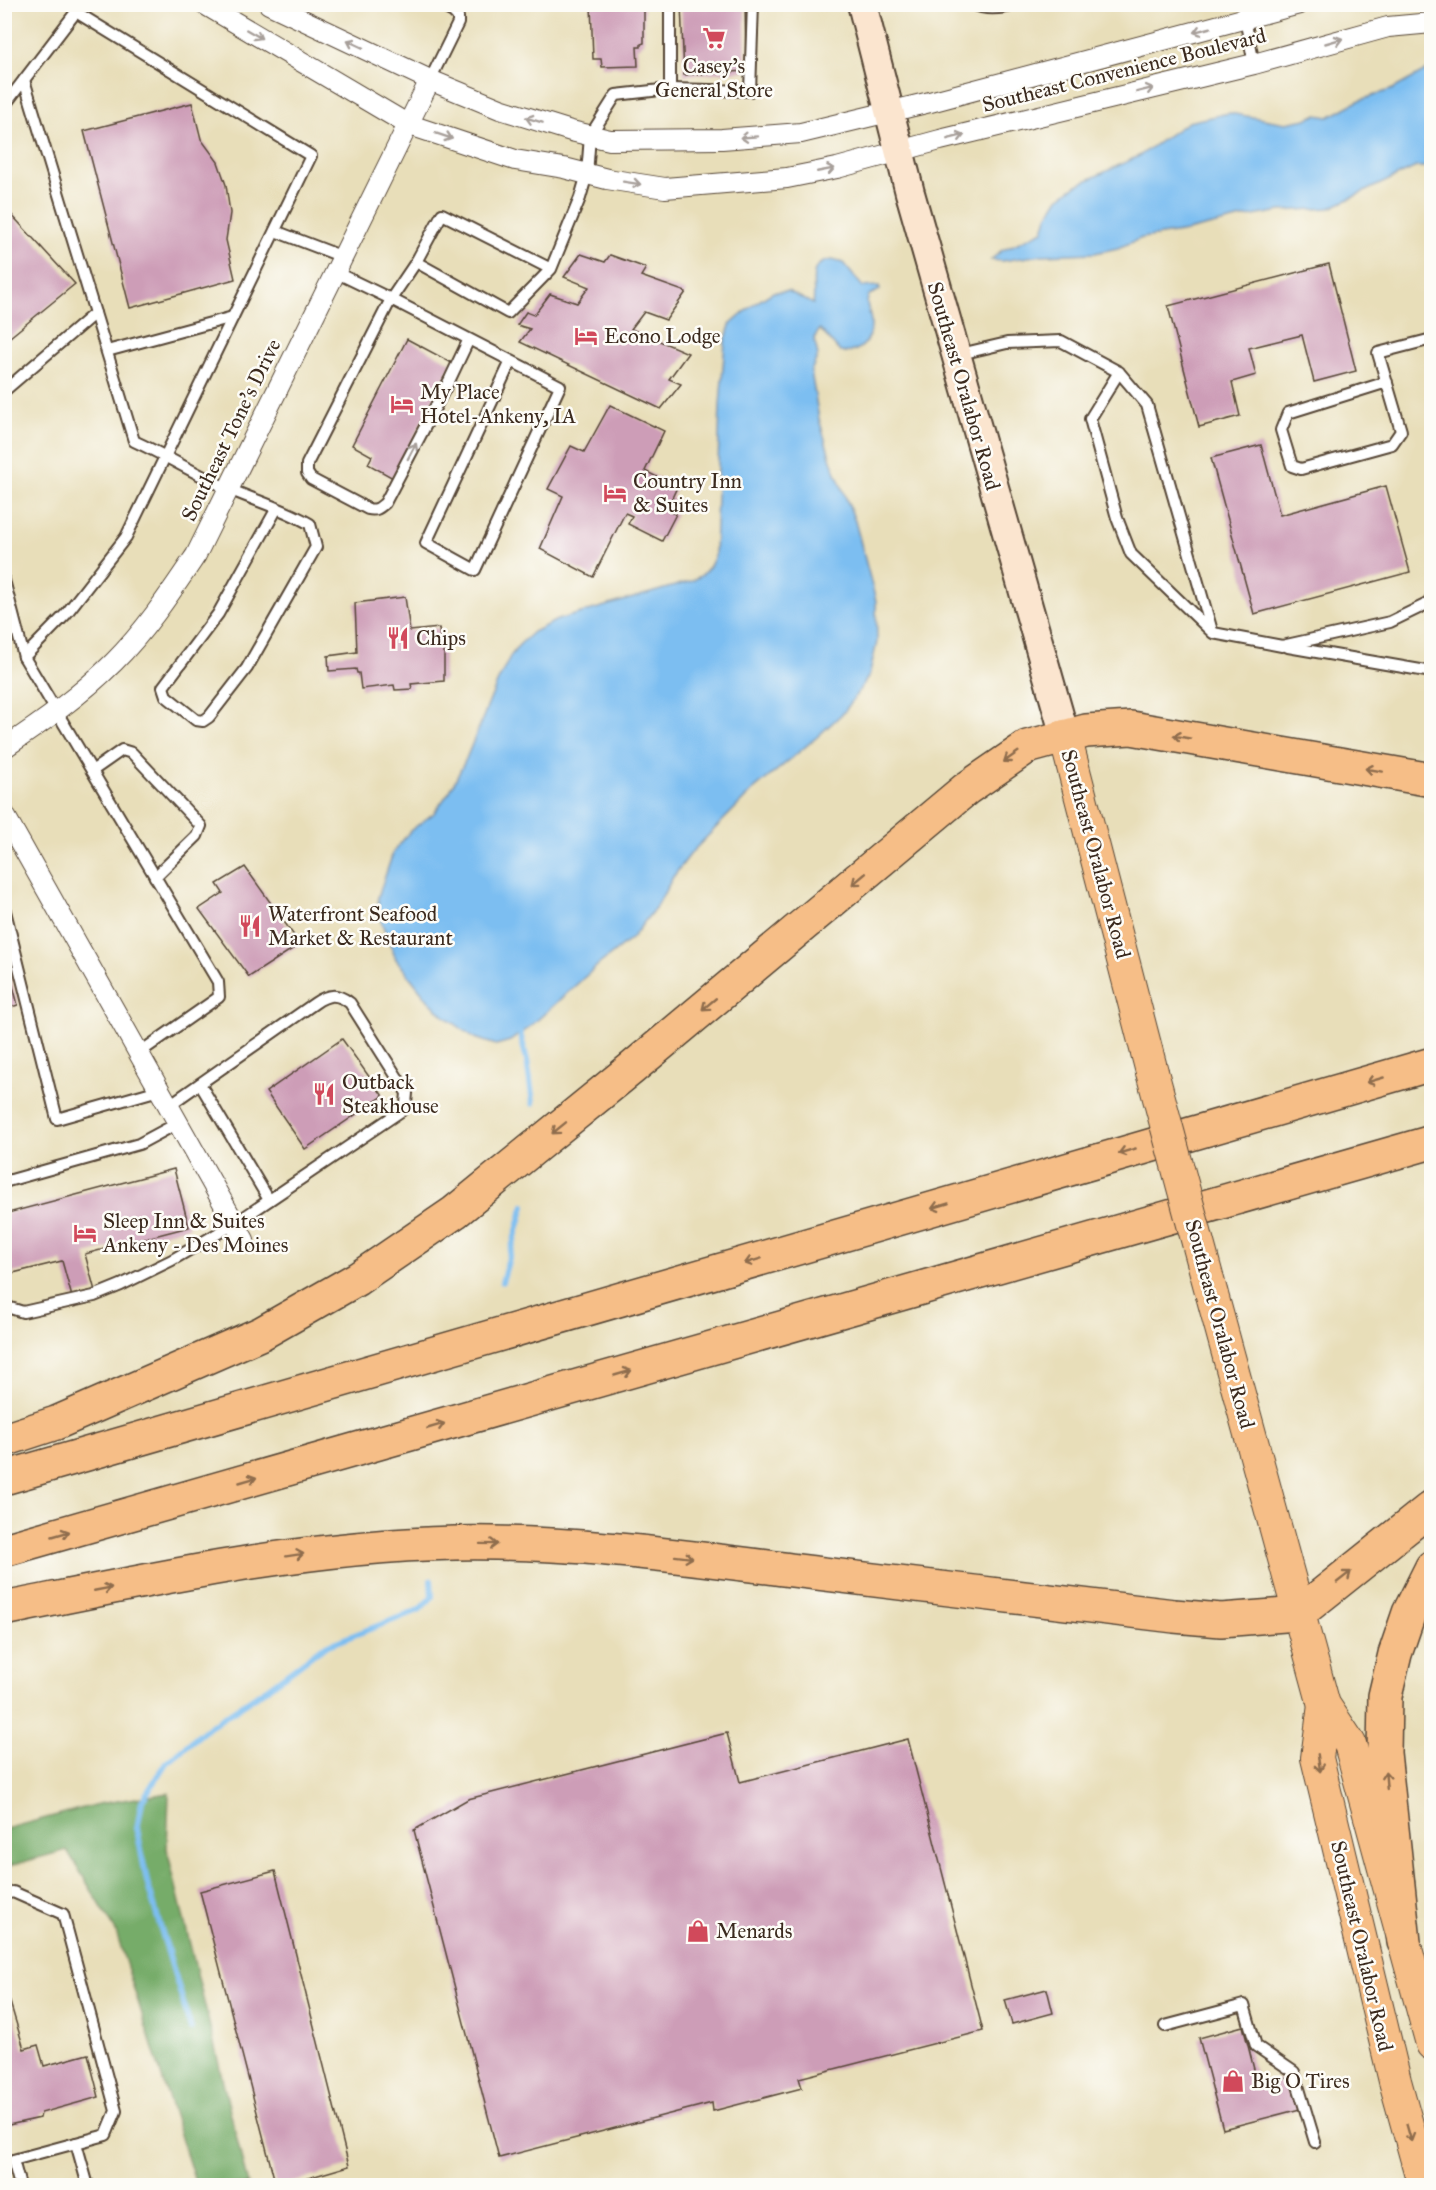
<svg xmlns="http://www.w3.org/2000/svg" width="1436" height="2190" font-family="'IM FELL Great Primer',serif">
<rect width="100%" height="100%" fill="#fdfcf7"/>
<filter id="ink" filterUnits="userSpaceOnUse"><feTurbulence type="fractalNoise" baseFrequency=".0167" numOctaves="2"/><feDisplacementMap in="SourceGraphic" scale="12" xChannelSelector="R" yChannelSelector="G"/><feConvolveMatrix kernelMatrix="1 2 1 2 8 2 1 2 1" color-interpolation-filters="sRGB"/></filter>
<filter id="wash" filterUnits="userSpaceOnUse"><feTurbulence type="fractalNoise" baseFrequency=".008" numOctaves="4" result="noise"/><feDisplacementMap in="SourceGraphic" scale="24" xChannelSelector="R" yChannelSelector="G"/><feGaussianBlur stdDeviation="1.35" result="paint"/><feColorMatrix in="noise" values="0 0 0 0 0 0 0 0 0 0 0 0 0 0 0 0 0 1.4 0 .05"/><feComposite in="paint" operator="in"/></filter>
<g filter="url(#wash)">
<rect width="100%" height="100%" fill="#e8deb9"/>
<path fill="#76ac69" stroke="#586b44" stroke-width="1.5" d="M169,1793L167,1849L248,2185H196L115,1929L67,1850L5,1867V1829L98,1804Z"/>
<g fill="#7cbef1" stroke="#5c7488" stroke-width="1.5">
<path d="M1431,68V167H1416L1330,208L1281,211L1242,218L1187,231L1142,238L1118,248L1095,253L1041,255L1002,261L991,260L1001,251L1043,231L1047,217L1059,198L1077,185L1139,156L1188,122L1229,113L1286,123L1306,119L1316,115L1329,117L1358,101L1393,89Z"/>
<path d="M832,260L843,263L863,287L879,286L880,290L869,295C864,304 871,313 871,323C872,342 859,354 840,352L820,329L814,338L818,355L811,371L819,419L831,460L855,521L876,601L877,642L869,676L845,711L817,737L751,792L692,852L673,877L658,904L632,938L598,965L532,1025L510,1041L496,1045L475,1038L444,1016L428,1000L396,959L379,916L378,897L393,853L410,831L434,813L450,791L466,759L497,683L510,657L519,645L533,632L557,620L692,581L702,575L710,566L715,556L720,405L725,342L730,325L754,304L773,292L788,291L813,304C817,287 804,263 832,260Z"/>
</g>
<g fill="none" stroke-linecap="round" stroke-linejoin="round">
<g stroke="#7cbef1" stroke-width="6">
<path d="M520,1033L527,1060L533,1103"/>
<path d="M502,1282L524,1206"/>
<path d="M191,2029L147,1882L137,1829L142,1801L166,1763L208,1728L271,1686L323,1647L419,1610L432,1597L431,1580"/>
</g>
</g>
<g id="blocks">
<g fill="#cd9db7">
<path d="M591,4H644V43L641,44V47H637L638,66L602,67L601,59H593Z"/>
<path d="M681,4H745L746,71L684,75Z"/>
<path d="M192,103L201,139L218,162L226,185L230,213L226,240L235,279L130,308L84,131Z"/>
<path d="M10,213L75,284L4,342V217Z"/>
<path d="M581,254L605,262L610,255L646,268L641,276L686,292L666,320L644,312L631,329L688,353L669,379L681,384L661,409L520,342L530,329L517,325L526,312L534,315L550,294L577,303L589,287L564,277Z"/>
<path d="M1329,264L1356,371L1314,382L1302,335L1249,348L1256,375L1232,382L1240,416L1199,427L1168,306Z"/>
<path d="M407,339L452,363L393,478L368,464L372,456L352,445Z"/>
<path d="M610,405L664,431L645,471L677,487L672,498L676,501L671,512L676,514L662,541L628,524L632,516L625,513L593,577L540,549L563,496L548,489L571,446L584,452Z"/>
<path d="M1261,445L1280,515L1386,486L1410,572L1254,614L1211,458Z"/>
<path d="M405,597L410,631L439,628L441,649H444V681L411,684L412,689L395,690L394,685L361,689L359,673H357L356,669L329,671L328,656L357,652L355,603Z"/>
<path d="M245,867L300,944L249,977L199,909L223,893L217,884Z"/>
<path d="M10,975L18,1005L4,1009V977Z"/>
<path d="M342,1039L383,1096L305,1149L266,1092Z"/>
<path d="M174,1169L189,1227L85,1254L95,1291L72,1297L62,1261L13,1273L4,1239V1214Z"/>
<path d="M727,1733L740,1782L908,1739L983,2031L799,2078L802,2088L713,2111L712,2103L499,2158L414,1830L468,1799Z"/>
<path d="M275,1871L349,2166L281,2186H276L200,1891Z"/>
<path d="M4,1982L24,2049L38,2045L44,2066L88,2054L99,2097L41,2113L40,2118L4,2126Z"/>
<path d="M1047,1989L1053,2013L1012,2024L1005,2000Z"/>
<path d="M1243,2026L1258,2085L1292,2076L1300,2109L1223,2129L1199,2038Z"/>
</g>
</g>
</g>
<g filter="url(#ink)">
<use href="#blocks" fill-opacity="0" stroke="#554535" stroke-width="1.5"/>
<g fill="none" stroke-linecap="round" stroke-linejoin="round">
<g stroke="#554535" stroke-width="14">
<g id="service">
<path d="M973,4C986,11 1005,8 1019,4"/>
<path d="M1242,4L1254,64"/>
<path d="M76,12L311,156L126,537L66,614L24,657L218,982L219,997L139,1053"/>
<path d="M430,80L458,23V17L453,12L438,4"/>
<path d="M670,89L750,91L753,4"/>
<path d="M4,106L82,4"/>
<path d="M275,231L343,257"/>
<path d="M551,269L442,214L416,262L508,313L551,269L580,198L587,174L590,136L616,95L670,89V4"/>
<path d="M335,272L391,299L416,262"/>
<path d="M95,313L134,441C167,456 197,475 229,489C256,501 285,509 310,524L316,547L247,668L209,717L203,721L196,720L166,696L163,687L218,614L277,508"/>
<path d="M469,339L450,379L385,503C379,508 376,511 368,509L311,479L307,473V464L391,299L560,386L475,570L426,543L511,361"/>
<path d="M107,351L233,317"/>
<path d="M956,355L1007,343L1061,341L1119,372L1090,419L1117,518L1131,554L1213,633L1282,646L1390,622L1427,604L1432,597"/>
<path d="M1119,372L1147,405L1212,631"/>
<path d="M1387,382L1288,413L1281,430L1292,466L1301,469L1392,444L1401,431L1378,353L1432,339"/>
<path d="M4,391L95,313L24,80"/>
<path d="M4,580L24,657"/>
<path d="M1288,647L1432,672"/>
<path d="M92,771L122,750L132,753L201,826L197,836L155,877"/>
<path d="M4,907L57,1119L159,1090"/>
<path d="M200,1084L269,1200"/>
<path d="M4,1182L139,1144L178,1123"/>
<path d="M4,1306L23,1312L94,1296L121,1285L172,1260L234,1224L401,1111L406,1104L407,1093L350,1003C337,993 328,994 315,1003L168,1106"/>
<path d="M4,1894L13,1892L63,1914L116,2111L106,2135L76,2143"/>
<path d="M1165,2026L1244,2005L1256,2046L1294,2072L1315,2142"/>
<path d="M20,2186L13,2160L76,2143L88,2186"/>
</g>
</g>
<g stroke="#554535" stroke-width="22">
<g id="minor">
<path d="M204,4L407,124L515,160L564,168L607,179L665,188L787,178L837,168L940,140L1254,64L1388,27L1432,23"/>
<path d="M269,4L430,80L500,109L571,131L610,140L722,139L801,133L930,102L1299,4"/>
<path d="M4,748C43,722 81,695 114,662C146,630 171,592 196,555L430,80"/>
<path d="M4,814L244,1240"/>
</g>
</g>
<g stroke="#554535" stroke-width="32">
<path id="secondary" d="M862,4L910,193L1065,736"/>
</g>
<g stroke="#554535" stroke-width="34">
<g id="primary">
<path d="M1065,736L1152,1072"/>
<path d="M1212,1295L1324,1705L1350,1744L1432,2044"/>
<path d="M1324,1705L1317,1758L1395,2081L1424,2186"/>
</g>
</g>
<g stroke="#554535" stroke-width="36">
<g id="motorway">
<path d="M4,1440L56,1423L262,1333L357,1279L455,1212L631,1069L966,789L1027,747L1086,731L1131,728L1432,780"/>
<path d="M4,1478C481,1344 955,1199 1432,1064"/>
<path d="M4,1550L1432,1142"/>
<path d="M4,1609C154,1579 302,1546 455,1543C568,1541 680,1556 791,1570C919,1585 1046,1601 1174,1616L1221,1620L1298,1614L1432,1507"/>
<path d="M1404,1942L1384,1753L1385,1696L1395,1654L1409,1613L1432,1567"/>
</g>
</g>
<use href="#service" stroke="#fff" stroke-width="10"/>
<use href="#minor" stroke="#fff" stroke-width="20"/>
<use href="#secondary" stroke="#fbe5cf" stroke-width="28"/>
<use href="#primary" stroke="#f6be87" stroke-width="32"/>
<use href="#motorway" stroke="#f6be87" stroke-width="33"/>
<g stroke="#554535" stroke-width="34" stroke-linecap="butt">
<path id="primary-bridge" d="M1152,1072L1212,1295"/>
</g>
<use href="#primary-bridge" stroke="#f6be87" stroke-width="32"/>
</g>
<defs><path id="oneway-shaft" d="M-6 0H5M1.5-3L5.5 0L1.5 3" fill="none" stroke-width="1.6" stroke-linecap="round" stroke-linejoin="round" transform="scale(1.5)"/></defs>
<g stroke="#a79f9a">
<use href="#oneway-shaft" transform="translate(1202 30) rotate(165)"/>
<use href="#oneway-shaft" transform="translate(254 34) rotate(30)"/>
<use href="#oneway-shaft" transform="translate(1334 41) rotate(-16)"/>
<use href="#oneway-shaft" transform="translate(355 44) rotate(-155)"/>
<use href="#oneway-shaft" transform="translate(1145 90) rotate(-14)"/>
<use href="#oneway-shaft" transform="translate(534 120) rotate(-163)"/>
<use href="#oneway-shaft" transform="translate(444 136) rotate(19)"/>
<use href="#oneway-shaft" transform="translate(749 137) rotate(176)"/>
<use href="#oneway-shaft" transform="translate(956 137) rotate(-14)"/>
<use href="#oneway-shaft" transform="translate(826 170) rotate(-11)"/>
<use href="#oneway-shaft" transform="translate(632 183) rotate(9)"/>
<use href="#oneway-shaft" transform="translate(412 451) rotate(-62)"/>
</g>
<g stroke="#8f6d4d">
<use href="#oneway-shaft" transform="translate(1182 737) rotate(-170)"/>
<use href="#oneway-shaft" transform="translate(1011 757) rotate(145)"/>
<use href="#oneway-shaft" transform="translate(1374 770) rotate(-170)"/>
<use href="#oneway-shaft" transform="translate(859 879) rotate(140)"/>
<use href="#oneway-shaft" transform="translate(709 1004) rotate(140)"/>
<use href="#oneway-shaft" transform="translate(1375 1080) rotate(164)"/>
<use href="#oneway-shaft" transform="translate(559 1128) rotate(141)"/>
<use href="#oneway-shaft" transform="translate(1127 1151) rotate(164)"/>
<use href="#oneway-shaft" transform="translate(940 1206) rotate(163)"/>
<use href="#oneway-shaft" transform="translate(753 1261) rotate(163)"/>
<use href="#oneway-shaft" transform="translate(623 1373) rotate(-16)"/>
<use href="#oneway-shaft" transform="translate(436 1426) rotate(-16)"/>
<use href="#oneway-shaft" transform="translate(248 1480) rotate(-16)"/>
<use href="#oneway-shaft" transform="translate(61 1534) rotate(-16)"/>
<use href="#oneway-shaft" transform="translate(489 1544) rotate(1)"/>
<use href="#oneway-shaft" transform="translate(295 1555) rotate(-9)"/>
<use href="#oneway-shaft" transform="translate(684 1557) rotate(7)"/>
<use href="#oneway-shaft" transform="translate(1344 1577) rotate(-38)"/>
<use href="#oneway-shaft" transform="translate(103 1589) rotate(-11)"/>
<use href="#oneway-shaft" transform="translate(1319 1763) rotate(82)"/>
<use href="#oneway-shaft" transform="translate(1386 1780) rotate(-95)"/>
<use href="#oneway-shaft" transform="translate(1409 2133) rotate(74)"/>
</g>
</g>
<defs>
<g id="supermarket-bare" transform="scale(1.8)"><path d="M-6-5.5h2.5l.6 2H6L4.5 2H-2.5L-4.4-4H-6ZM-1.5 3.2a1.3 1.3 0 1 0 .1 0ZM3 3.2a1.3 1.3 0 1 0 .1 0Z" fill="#d1495b" stroke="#fdfcf7" stroke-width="2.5" paint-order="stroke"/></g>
<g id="hotel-bare" transform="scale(1.8)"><path d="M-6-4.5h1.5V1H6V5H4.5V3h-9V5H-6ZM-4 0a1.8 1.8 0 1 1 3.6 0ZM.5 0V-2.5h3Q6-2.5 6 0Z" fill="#d1495b" stroke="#fdfcf7" stroke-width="2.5" paint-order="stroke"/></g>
<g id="restaurant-bare" transform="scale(1.8)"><path d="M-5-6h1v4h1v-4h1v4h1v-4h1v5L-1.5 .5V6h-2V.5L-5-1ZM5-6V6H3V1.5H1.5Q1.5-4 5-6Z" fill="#d1495b" stroke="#fdfcf7" stroke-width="2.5" paint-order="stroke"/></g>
<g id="shop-bare" transform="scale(1.8)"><path d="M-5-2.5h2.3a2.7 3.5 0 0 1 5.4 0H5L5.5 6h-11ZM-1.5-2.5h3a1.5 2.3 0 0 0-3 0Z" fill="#d1495b" stroke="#fdfcf7" stroke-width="2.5" paint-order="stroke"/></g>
</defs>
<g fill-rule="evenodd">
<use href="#supermarket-bare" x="714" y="38"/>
<use href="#hotel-bare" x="586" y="336"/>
<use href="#hotel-bare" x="402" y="404"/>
<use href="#hotel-bare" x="615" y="493"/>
<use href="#restaurant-bare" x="398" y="638"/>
<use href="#restaurant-bare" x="250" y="926"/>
<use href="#restaurant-bare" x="324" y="1094"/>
<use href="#hotel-bare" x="85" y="1233"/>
<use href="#shop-bare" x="698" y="1931"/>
<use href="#shop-bare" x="1233" y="2081"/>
</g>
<g text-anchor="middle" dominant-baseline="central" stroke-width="5" stroke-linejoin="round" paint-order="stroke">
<g font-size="21" fill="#3b2a1e" stroke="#fdfcf7" text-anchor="start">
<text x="714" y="66" text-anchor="middle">Casey's<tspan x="714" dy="24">General Store</tspan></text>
<text x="604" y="336">Econo Lodge</text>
<text x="420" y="392">My Place<tspan x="420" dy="24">Hotel-Ankeny, IA</tspan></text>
<text x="633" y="481">Country Inn<tspan x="633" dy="24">&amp; Suites</tspan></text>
<text x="416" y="638">Chips</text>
<text x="268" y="914">Waterfront Seafood<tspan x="268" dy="24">Market &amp; Restaurant</tspan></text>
<text x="342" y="1082">Outback<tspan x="342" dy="24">Steakhouse</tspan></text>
<text x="103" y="1221">Sleep Inn &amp; Suites<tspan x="103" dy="24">Ankeny - Des Moines</tspan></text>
<text x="716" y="1931">Menards</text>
<text x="1251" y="2081">Big O Tires</text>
</g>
<g font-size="21" fill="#3b2a1e" stroke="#fdfcf7">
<text transform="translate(1124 70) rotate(-14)">Southeast Convenience Boulevard</text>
<text transform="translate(964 386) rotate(74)">Southeast Oralabor Road</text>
<text transform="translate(231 430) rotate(-64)">Southeast Tone's Drive</text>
<text transform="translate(1096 854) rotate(75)">Southeast Oralabor Road</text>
<text transform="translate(1220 1324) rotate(75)">Southeast Oralabor Road</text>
<text transform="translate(1362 1946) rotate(77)">Southeast Oralabor Road</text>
</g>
</g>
<rect width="1436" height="2190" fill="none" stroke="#fdfcf7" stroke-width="24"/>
</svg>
